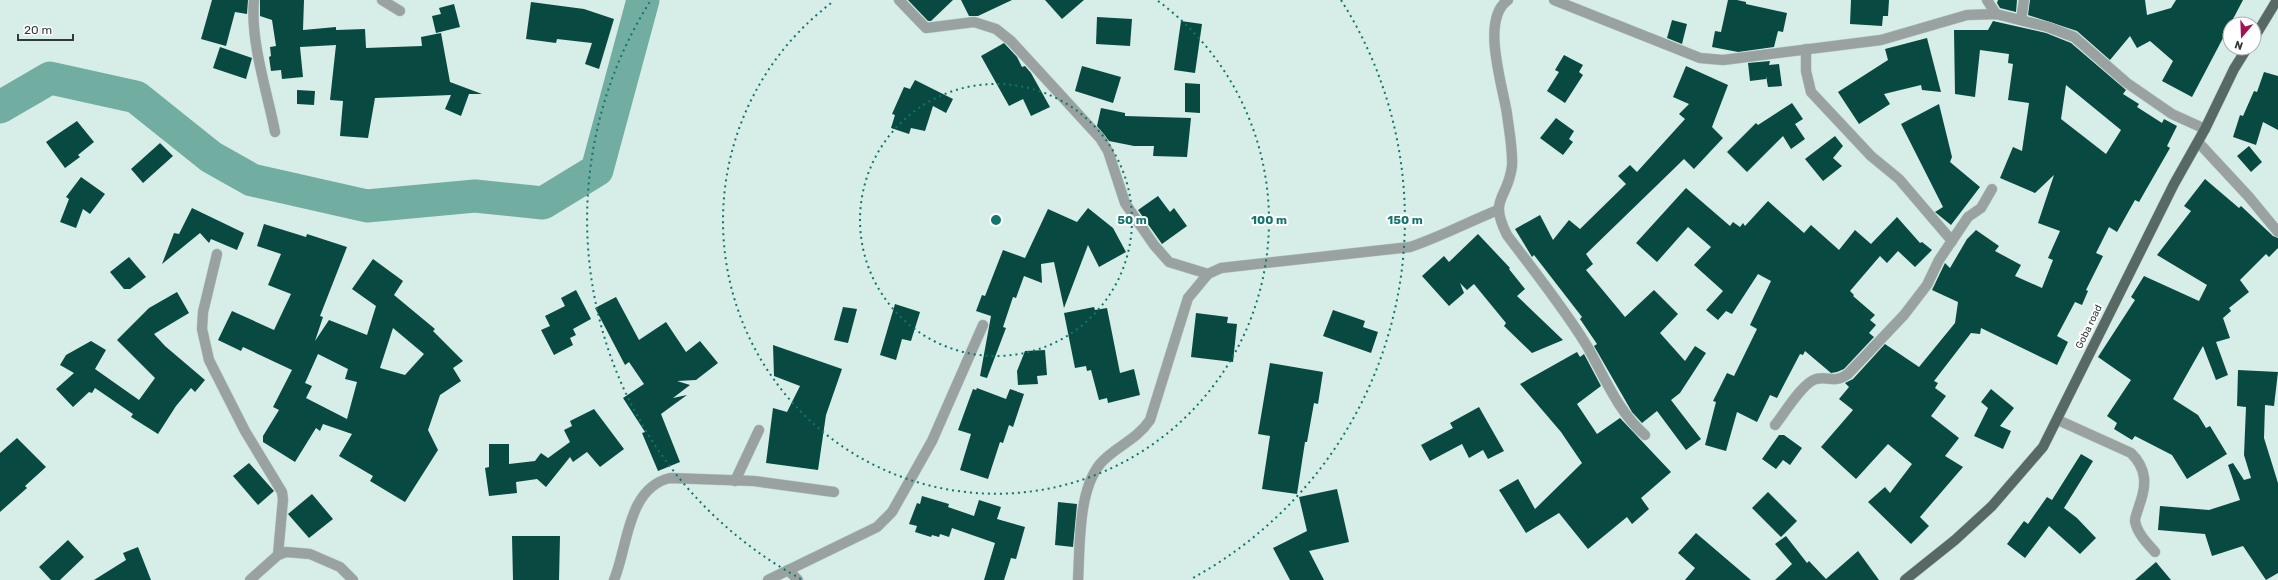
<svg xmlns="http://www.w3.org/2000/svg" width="2278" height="580" font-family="Rubik,sans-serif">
<rect width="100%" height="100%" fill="#d7ede8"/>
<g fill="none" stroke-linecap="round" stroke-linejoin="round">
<path stroke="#72ada1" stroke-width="33" d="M0,107L50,78L136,97L211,157L252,180L367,206L475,196L543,203L597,170L643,0"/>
</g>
<g fill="#084a41" fill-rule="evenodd">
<path d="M212,0H248L247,14L235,12L226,46L201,39Z"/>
<path d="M260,0H304L303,30L336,27V30L365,29L366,48L422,46L421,37L441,33L450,82L482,94H469L461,116L445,109L451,95L375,98L368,138L340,136L343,101L330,100L336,45L300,47L303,77L282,79L281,70L271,71L269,57L271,56L270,47L276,46L272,20L260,16Z"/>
<path d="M908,0H953L931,21H928Z"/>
<path d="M961,0H1012L978,16H969Z"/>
<path d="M1045,0H1084L1062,19Z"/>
<path d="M1728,0H1737L1746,2V4L1787,13L1783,32L1778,31L1774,47L1738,52L1712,47L1715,31L1721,32Z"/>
<path d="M1851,0H1889L1888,16H1883L1882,26L1850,24Z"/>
<path d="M1998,0H2017L2016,12L2000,8L1997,3Z"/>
<path d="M2030,0H2145L2147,15L2171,8L2176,0H2243L2192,97L2162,81L2173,61L2150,41L2137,48L2130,36L2110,60L2077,31L2028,15Z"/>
<path d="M531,2L584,9L614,19L599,69L585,64L592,43L557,39L556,43L526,39Z"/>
<path d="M454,4L460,27L436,33L432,16L441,14L439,8Z"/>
<path d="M1097,17L1132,19L1130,46L1096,44Z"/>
<path d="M1672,20L1687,24L1682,44L1667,38Z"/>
<path d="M1181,21L1202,24L1195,73L1174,70Z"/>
<path d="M1993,21L2046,33L2071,43L2126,90L2123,94L2139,104L2137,107L2162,123L2164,119L2177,126L2167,146L2170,148L2139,202L2135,200L2117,232L2109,227L2096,253L2103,256L2086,290L2088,291L2082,305L2075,302L2057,336L2068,342L2057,365L1981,328L1980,334L1971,333L1934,381L1938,383L1935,388L1946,396L1931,416L1959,438L1945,456L1963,467L1920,517L1929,526L1911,544L1868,502L1885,487L1890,493L1912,464L1888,444L1856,479L1821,447L1853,410L1839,399L1849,387L1845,383L1853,379L1885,344L1919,367L1955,323L1958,302L1932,290L1945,263L1950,268L1967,239L1976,230L1999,246L1995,251L2021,265L2015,276L2042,288L2053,260L2048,258L2060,231L2038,223L2054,175L2035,193L2000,178L2013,147L2022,151L2029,103L2008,100L2013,64L2008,63L2009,54L1980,50L1975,97L1955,94L1954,30H1988ZM2066,85L2121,130L2106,154L2061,119Z"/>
<path d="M1927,38L1941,92L1922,90L1921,85L1884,94L1890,104L1859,124L1838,92L1888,60L1885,49Z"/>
<path d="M1004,43L1017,57L1022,67L1025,66L1031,73L1050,107L1031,116L1023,99L1009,106L981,56Z"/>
<path d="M220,47L252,58L246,79L213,68Z"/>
<path d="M1564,55L1583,65L1579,72L1583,75L1565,103L1547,91L1559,72L1555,70Z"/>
<path d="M1770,61L1769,65L1779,64L1782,86L1768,87L1766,76V79L1750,81L1748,63Z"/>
<path d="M1082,66L1121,77L1113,103L1075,91Z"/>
<path d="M1686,66L1728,85L1712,127L1723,138L1694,169L1684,159L1586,254L1593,264L1586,270L1625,317L1654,290L1678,314L1660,333L1685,361L1695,346L1706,353L1680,393L1671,400L1701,439L1686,450L1657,411L1642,423L1632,412L1594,346L1597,344L1580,319L1582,317L1534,255L1532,257L1515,229L1540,215L1553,240L1569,220L1580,229L1626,184L1618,176L1630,165L1637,172L1685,119L1679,114L1689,104L1673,97Z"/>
<path d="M2264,72L2278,76V130L2263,122L2256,145L2233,137L2240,115L2243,116L2254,91L2257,92Z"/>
<path d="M915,80L953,99L946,113L933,106L925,131L911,128L909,134L891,128L895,115L892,114L904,87L910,89Z"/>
<path d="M1185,83L1200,84V113L1185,112Z"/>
<path d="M297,90L315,91L314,105L297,104Z"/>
<path d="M1792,103L1803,119L1795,124L1805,139L1791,149L1783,136L1747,172L1727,152L1756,123L1758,125Z"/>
<path d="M1939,104L1952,157L1950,162L1980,187L1951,225L1935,212L1943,207L1901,124Z"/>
<path d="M1101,108L1125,113V116L1191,118L1187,157L1153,156L1154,146H1134L1109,141L1097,126Z"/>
<path d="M1556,118L1574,131L1569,139L1573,142L1563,155L1540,138Z"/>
<path d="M77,121L94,142L78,155L80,157L65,168L46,142Z"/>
<path d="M1835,136L1843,146L1833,158L1842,166L1823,181L1805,159Z"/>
<path d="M160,143L173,156L143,183L131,169Z"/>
<path d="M2249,146L2262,162L2251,172L2237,156Z"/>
<path d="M81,177L105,194L90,214L83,209L76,228L60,222L69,199L66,197Z"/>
<path d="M2205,179L2239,208L2241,206L2273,236L2278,238V248L2269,257L2266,254L2240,280L2249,292L2229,308L2231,311L2223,318L2230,338L2216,342L2228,375L2216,380L2203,346L2173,399L2198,415L2206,428L2210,426L2227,454L2187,479L2172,455L2135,436L2132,440L2114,429L2117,423L2107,416L2131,380L2098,357L2135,300L2131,297L2144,276L2199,301L2207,285L2157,255L2191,211L2184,206Z"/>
<path d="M1686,188L1730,226L1733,222L1740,227L1743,223L1745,226L1768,201L1804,233L1811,225L1839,250L1855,230L1871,244L1897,217L1920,243L1922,242L1932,250L1915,267L1898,251L1887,263L1880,256L1850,291L1854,295L1853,296L1875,315L1870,320L1876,325L1869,333L1874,337L1844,369L1837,372L1831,373L1805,351L1803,355L1800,354L1777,398L1770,395L1757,422L1737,412L1726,451L1705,445L1716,402L1713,401L1727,373L1734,376L1757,329L1750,325L1771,281L1758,274L1732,314L1726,311L1718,320L1706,310L1723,291L1694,265L1711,247L1688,227L1657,262L1636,243Z"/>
<path d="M1158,196L1170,212L1174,208L1187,226L1162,244L1138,210Z"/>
<path d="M192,208L244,233L237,250L211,239L209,243L200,233L162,264L174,233L179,234Z"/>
<path d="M1088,208L1113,228L1126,252L1099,267L1088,245L1064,308L1054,262L1041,264L1042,283L1024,276L1016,298L1013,297L1003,327L1006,328L987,378L980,376L991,316L976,311L982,295L985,296L1003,250L1025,258L1048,209L1077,222Z"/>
<path d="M264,224L306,237L307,234L347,247L320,316L323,317L315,341L329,320L367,335L376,306L352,289L373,259L403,281L394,295L435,329L433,331L463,361L453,368L461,381L440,395L428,430L438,450L405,502L370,481L373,476L339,456L352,434L323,424L320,431L316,428L295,462L263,442V436L279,410L273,407L292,370L243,347L241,351L218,340L232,311L274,330L291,294L268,285L281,254L257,246ZM393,328L424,354L405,375L380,368ZM318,354L348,369L345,379L357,382L347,419L306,398L312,386L305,383Z"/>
<path d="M1478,234L1510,268L1509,269L1525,289L1517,296L1563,340L1532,353L1504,326L1506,323L1474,284L1467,290L1460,283L1464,293L1449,306L1422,276L1444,256L1449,262Z"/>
<path d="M129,257L146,277L130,289H124L110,272Z"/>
<path d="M576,290L591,319L573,329L576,335L570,338L573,345L554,355L541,330L550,326L545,316L565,306L561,298Z"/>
<path d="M177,292L189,313L154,334L165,346L205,380L195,392L191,388L176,406L158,434L131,417L133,414L95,388L92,393L89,392L73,407L56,389L74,373L60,365L66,355L91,341L106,350L95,369L139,400L155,378L117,340L149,308Z"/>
<path d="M616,297L639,340L666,322L686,352L700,341L718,363L696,380L677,381L690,385L673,398L687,395L661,414L680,462L658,471L642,433L645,432L623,398L644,384L629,362L625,365L595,308Z"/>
<path d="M895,304L920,312L911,341L902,339L896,360L880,355Z"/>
<path d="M843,307L857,309L848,343L834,340Z"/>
<path d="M1094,307L1095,310L1107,308L1120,373L1134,369L1140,395L1108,403L1107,398L1099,400L1091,370L1087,371L1086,366L1075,368L1064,313Z"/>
<path d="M1333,310L1365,321L1363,327L1378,332L1371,353L1323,336Z"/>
<path d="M1196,313L1228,317L1227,323L1237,324L1233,362L1191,357Z"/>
<path d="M773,345L842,369L826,415L818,470L766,463L773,408L787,412L800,386L774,376Z"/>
<path d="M1045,350L1047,375L1037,376L1038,384L1018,385L1017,371L1025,351Z"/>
<path d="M1577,352L1580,357L1584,354L1601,386L1577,404L1597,434L1620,418L1671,472L1641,498L1649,509L1632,524L1627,517L1588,549L1559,513L1526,533L1499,490L1518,479L1535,509L1582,463L1561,432L1520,384Z"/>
<path d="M1270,363L1323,372L1318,404L1314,403L1307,442H1305L1297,494L1262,489L1270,436L1258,434Z"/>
<path d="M2238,370L2278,372L2274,406L2265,405L2264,438L2278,483V573L2266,580L2243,546L2212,556L2205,534L2158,530L2160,506L2209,510L2240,500L2228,465L2233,463L2244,480L2251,478L2244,455L2246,407L2237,406Z"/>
<path d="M977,388L1006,399L1010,389L1024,394L1013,427L1009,425L1003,443L1000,442L988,479L960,470L971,434L958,430L973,389L976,390Z"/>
<path d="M1991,389L2014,408L2000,426L2011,431L2003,449L1974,436L1988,408L1981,402Z"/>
<path d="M1479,407L1504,451L1488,459L1483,450L1469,458L1462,444L1430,461L1421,445L1453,428L1450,423Z"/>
<path d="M594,409L624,449L600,467L587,452L573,462L570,457L546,487L537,479L516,482L517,493L489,496L485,468L489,467V444H509V464L535,461L541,453L548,458L570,442L564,430L572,426L570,421Z"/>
<path d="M1779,435H1784L1802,448L1790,465L1783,460L1776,469L1762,459Z"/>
<path d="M17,438L46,467L25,486L27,488L0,512V453Z"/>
<path d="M2081,454L2093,461L2064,508L2077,518L2096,538L2080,554L2049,526L2025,558L2007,544L2024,521L2028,524L2047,497L2052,500Z"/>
<path d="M249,463L274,491L258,505L233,476Z"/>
<path d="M1337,489L1349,542L1309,551L1324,580H1290L1273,548L1307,531L1299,497Z"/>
<path d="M1768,492L1797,521L1781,537L1752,508Z"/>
<path d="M312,494L333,519L309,538L288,514Z"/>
<path d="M922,496L949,504L948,507L974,516L979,500L1001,507L997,519L1025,527L1016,559L1011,558L1004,580H984L995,543L952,528L949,537L940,534L939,537L932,535L931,537L915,532L917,526L909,524L917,503L920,504Z"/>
<path d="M1058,502L1077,504L1073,547L1055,545Z"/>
<path d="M1696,533L1751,580H1685L1695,568L1678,553Z"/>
<path d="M512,536H560L559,580H513Z"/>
<path d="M1786,536L1807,563L1809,561L1826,579L1858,551L1879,580H1775L1792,564L1775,544Z"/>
<path d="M68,540L84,557L60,580H51L39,567Z"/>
<path d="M138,547L151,580H94L126,560L123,553Z"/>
<path d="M2156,562L2171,580H2135Z"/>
</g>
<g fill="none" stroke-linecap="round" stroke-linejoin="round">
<g stroke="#b6c9c5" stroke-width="11">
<g id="minor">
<path d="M254,0C250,41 267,91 275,132"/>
<path d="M382,0L400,11"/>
<path d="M899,0L926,28L974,22L996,29L1011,41L1100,138L1108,151L1125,203L1154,245L1169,262L1208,274"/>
<path d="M1508,0C1480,19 1503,86 1507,114C1509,130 1513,150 1512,166C1508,200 1488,197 1507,235C1534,271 1564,308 1587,346C1604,376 1618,412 1645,435"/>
<path d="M1554,0L1700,58L1723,60L1881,40L1967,15L1996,14L2048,27L2074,37L2127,83L2172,114L2205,129"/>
<path d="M1987,0L1996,14"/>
<path d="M2021,20L2024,0"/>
<path d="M1806,49V71L1811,92L1871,156L1899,179L1952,241"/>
<path d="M2198,142L2249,197L2278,232"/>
<path d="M217,254L203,312L202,329L209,360L245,431L282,492L283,499L278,555"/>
<path d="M2058,420L2131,453C2147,469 2147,485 2139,506C2138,511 2135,516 2135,521C2137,533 2147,543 2155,552"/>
<path d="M1775,425C1784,414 1803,382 1816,379C1831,376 1833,384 1848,374L1904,315L1927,285L1939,260L1968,217L1981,208L1992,189"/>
<path d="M735,481L759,430"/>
<path d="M788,570L798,580"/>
<path d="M250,580L278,555L286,552L310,554L340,567L353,580"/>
<path d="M614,580C628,547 627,488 670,478L754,481L834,492"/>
<path d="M768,580L877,527L892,512L932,441L983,325"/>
<path d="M1078,580C1080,546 1078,491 1100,464C1114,447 1136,441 1150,420L1188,298L1208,274L1221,268L1410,247C1440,237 1468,222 1498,210"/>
</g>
</g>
<g stroke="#b6c9c5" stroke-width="11">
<g id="major">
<path d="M2254,38L2277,0"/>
<path d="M1905,580L1955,540L1992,506L2043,447L2174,184L2205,129L2234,69L2247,48"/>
</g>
</g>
<use href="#minor" stroke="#99a2a0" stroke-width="10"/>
<use href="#major" stroke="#586865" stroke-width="10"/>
</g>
<g fill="none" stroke="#0f766e" stroke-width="2" stroke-dasharray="2 4">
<circle cx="996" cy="220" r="136"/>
<path d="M1158 1A273 273 0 1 1 834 1"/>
<path d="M801 579A409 409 0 0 1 651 0M1341 0A409 409 0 0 1 1191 579"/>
</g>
<g text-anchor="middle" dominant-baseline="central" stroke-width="4" stroke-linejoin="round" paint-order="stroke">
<g font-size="10" fill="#313a38" stroke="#fff">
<text transform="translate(2089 327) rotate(-64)">Goba road</text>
</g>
</g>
<circle cx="996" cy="220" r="6" fill="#0f766e" stroke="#fff" stroke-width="2"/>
<g font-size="12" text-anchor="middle" font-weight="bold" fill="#0f766e" stroke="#fff" stroke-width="4" stroke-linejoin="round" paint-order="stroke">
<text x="1132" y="224">50 m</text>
<text x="1269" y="224">100 m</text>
<text x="1405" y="224">150 m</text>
</g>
<g transform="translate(2242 36) rotate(199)"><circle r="19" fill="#ffffff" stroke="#adb0af"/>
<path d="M0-3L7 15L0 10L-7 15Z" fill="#a31255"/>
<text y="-6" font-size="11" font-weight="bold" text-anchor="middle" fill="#313a38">N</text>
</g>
<path d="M18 34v6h55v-6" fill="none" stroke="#313a38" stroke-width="2"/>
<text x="24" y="34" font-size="12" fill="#313a38" stroke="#ffffff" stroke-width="3" paint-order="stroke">20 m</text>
</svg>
